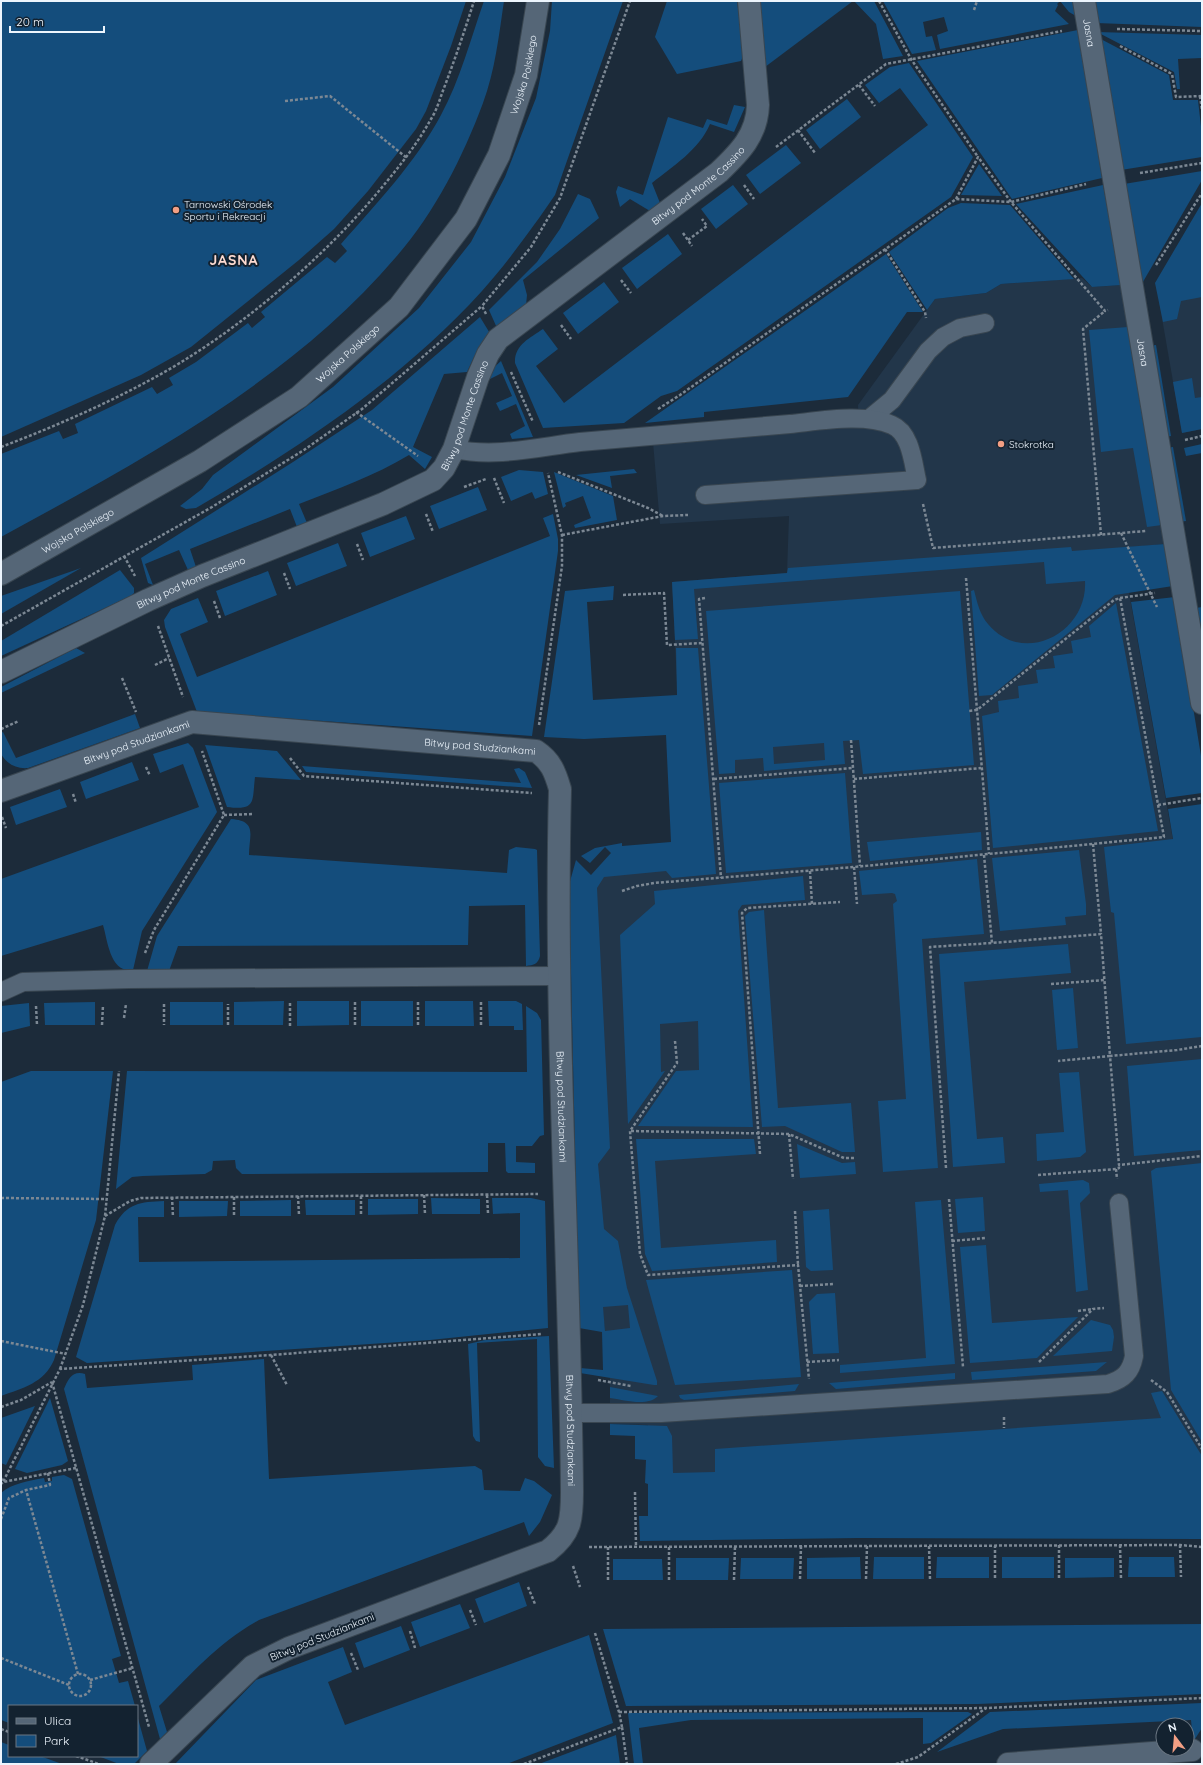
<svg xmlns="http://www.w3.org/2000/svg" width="1203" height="1765" font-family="Quicksand,sans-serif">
<rect width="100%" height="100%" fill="#1c2b3a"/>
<g fill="#22364a">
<path d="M1082,278L1092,287L1122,285L1165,544L1121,548L1195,964L1202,1040V1501L648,1516V1425L610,1424V1378L602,1303L587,879L685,845L672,582L787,573L789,516L660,524L653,442L859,425L858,405L935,299L986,293L1001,284Z"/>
<path d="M1202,292V429L1182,433L1159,301Z"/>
</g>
<g fill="#144d7c" fill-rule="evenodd">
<path d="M1,1H466L451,46L426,111L416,129L368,191L334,229L299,260L191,347L141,375L1,437Z"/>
<path d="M484,1H504C499,35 495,71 483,103C463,157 434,214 396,257C290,381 142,460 1,537V454L59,431L63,439L78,433L75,424L152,387L157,394L173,385L169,378L196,362L248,323L252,328L265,317L261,312L327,257L335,263L347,251L341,244C377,203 415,163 441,115C460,80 471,38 484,1Z"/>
<path d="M552,1H623L555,195C534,226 507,263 482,291C401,380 299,448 196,508L186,509L180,506L202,489L213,475L333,387L419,308L471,242L505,177L536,98L550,31Z"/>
<path d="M667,1H737L744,54L741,61L677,74L655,37Z"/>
<path d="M759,1H853L765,67Z"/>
<path d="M854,1H874L903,56L883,59L876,24Z"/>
<path d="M883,1H1074L1076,16L1069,12L1060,1L1057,4L1058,5L1055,11L1069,24L940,49L937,35L948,31L944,17L923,22L926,37L932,36L936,50L912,54Z"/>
<path d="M1093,1H1202V27L1096,23Z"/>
<path d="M1078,30L1102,178L1012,199L917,61Z"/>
<path d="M1097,32L1202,35V58L1178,59L1180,89H1177L1174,72Z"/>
<path d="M1097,37L1169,75L1173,100H1198L1202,135V157L1121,170Z"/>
<path d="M909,63L973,157L951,197L677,391L661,396L624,423L543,428L515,363C514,345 530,338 543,329L558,349L536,366L564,403L928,125L900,88L879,103L865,85L890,67Z"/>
<path d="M847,99L861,117L820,149L806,130Z"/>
<path d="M734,105L745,107L734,132L710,124C699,150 673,166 652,183L660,203L650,211L630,199L620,207L616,192L618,186L643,195L668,117L703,128L707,119L727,125Z"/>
<path d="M786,145L801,163L760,194L746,175Z"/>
<path d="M979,164L1002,196L961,195Z"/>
<path d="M1202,171V180L1140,287L1124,184Z"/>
<path d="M733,185L748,204L716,229L701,209Z"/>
<path d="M1103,185L1122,285L1092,287L1016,204Z"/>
<path d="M578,194L590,199L599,218L523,280L527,295L526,305L497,328L489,310L537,262L560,229Z"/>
<path d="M961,203L1010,205L1074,279L1001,284L986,293L935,299L927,310L889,252L948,208Z"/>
<path d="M1202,203V297L1181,301L1177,319L1163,322L1155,283Z"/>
<path d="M668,234L682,254L637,289L622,268Z"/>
<path d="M886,254L923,312H907L848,397L704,412V417L645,423Z"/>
<path d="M604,282L619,302L578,334L563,313Z"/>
<path d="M480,317L491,335L474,357L467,372L444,374L413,447L432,457L425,469L409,455C374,476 337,489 299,504L307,523L297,527L290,509L190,549L196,567L188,570L179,550L145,564L153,585L148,583L141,558L293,462L372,410Z"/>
<path d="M1128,327L1162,525L1147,527L1133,448L1101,452L1089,330Z"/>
<path d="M1156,345L1171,436L1163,437L1148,346Z"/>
<path d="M501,361L533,437L512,439L510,434L525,426L516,404L500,411L496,403L512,396L502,373L486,381L490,371Z"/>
<path d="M1192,378L1195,398L1202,397V429L1182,433L1173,382Z"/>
<path d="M1202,444V453L1186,456L1184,448Z"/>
<path d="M1173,447L1186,521L1179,522L1166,448Z"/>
<path d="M634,469L637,473L610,476L612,488L576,475Z"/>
<path d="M519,470L543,472L548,494L535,499L532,492L511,501L501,477Z"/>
<path d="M554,472L613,496L617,520L575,528L574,525L591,518L583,496L565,503L566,506L563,508Z"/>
<path d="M478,487L487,510L439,529L430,506Z"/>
<path d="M553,514L558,539V551L532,736L197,712L165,627L164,620L171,609L198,598L208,622L180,634L197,677L550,536L543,518Z"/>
<path d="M406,516L415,539L370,557L361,533Z"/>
<path d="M338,543L347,566L296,586L287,563Z"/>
<path d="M1165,544L1173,586L1115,595L992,695L979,696L971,591L974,590C977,602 980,615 988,624C1024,667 1088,632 1085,581L1046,584L1044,562L694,589L698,639L675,640L672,582L787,573L788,568L1071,547L1072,551Z"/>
<path d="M81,568L1,614V596Z"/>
<path d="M120,570L134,588V593L131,596L1,656V641Z"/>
<path d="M268,571L277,595L225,616L216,591Z"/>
<path d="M614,586L613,600L587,602L593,700L677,695L676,648H698L716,874L672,878L666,871L604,877L597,888L610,1148L598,1164L604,1229L618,1241L627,1288L657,1381V1385H654L580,1373V1368L603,1370L602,1332L579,1328L569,885L576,860L591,875L611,853L605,847L590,863L581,856L595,848L622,843V846L671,842L666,735L584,739L544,737L565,591ZM628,1305L630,1328L605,1331L603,1307Z"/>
<path d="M960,591L974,765L863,774L859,740L843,741L845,764L764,771L763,758L735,760V773L719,774L706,611ZM824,743L825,760L774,764L773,747Z"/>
<path d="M1175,597L1202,762V793L1166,798L1131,602Z"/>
<path d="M1116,603L1158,831L993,848L982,716L999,712L998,701L1019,698L1018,686L1038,683L1036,670L1055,668L1053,656L1073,653L1071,641L1091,637L1089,626Z"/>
<path d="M1202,607V656L1196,608Z"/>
<path d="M76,648L85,653L1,693V687Z"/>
<path d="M135,714L140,728L28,768C16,769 7,764 1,754V733L3,732L16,758Z"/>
<path d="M188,743L193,748L217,812L142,931L133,970C110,973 108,942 103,925L1,956V879L199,807L183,764L160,773L153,754Z"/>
<path d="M205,745L277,751L301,780L255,777C252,801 257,811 227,807Z"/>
<path d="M132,762L139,780L86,799L80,782Z"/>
<path d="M302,766L521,783L514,769L519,768L525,772L532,788L306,772Z"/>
<path d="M845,773L852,863L726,873L719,783Z"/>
<path d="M60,789L67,807L16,825L10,807Z"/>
<path d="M1202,804V1037L1126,1044L1114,913L1111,912L1104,847L1173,839L1168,809Z"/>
<path d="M231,819C258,821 249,835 249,855L507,873L509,850L516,847L535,849L537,850L540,956C538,964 534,965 526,966L525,905L469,906L468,945L178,946L169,971H147L157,936Z"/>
<path d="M981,832L982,850L870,861L867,842Z"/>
<path d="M1079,850L1086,904V915L1065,917L1066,925L1000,931L992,858Z"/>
<path d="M977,859L984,934L922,939L938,1168L883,1172L878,1101L906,1099L893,904L897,901L895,894L892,893L862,895L859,871Z"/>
<path d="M803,876L805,900L742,905L738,911L753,1127L638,1126L676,1071L699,1070L698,1021L660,1024L661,1072L665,1071L628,1124L620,935L655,904L654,891Z"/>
<path d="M764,910L778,1108L851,1103L855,1152H842L785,1126L762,1127L745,916L749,912Z"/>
<path d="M1068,944L1071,973L964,982L977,1139L1003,1137L1005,1163L953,1167L939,954Z"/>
<path d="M1073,988L1078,1048L1057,1050L1052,990Z"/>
<path d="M284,1001L283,1025H234V1002Z"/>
<path d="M297,1001H349V1025L297,1026Z"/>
<rect x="361" y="1001" width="52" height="25"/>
<path d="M425,1001H473L474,1026H425Z"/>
<path d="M488,1001H516L522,1004L523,1030H514V1026H489Z"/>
<path d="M95,1002V1025H45L44,1003Z"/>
<rect x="170" y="1002" width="53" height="23"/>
<path d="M29,1003L30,1026L1,1033V1006Z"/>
<path d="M526,1006L537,1013L541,1020L544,1135L540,1136L532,1146H516V1162L535,1163V1173H508L506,1171L505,1143H488V1172L242,1174L236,1168L235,1160L213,1161L212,1170L205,1174L143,1176L132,1177L116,1189L127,1071L527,1072Z"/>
<path d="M1202,1059V1150L1134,1156L1127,1066Z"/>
<path d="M31,1071H113L96,1220L54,1360C44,1383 23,1388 1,1396V1082Z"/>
<path d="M1079,1072L1086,1152L1080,1157L1037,1161L1036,1134L1064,1132L1059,1073Z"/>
<path d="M636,1139H754L756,1154L655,1161L661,1248L776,1240L777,1262L652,1271L645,1254Z"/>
<path d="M797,1144L842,1163L855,1162L856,1174L800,1178Z"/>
<path d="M1202,1163V1442L1171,1390L1151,1171L1156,1168Z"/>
<path d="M1083,1180L1089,1183L1090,1193L1080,1203L1088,1290L1076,1292L1068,1190L1040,1192L1039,1184Z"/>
<path d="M983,1197L985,1231L958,1233L955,1199Z"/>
<path d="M431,1198L480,1199V1214H432Z"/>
<path d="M492,1198H531L545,1201L548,1328L430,1340L87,1363L76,1357L115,1225C127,1203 140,1202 164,1201V1217H138L139,1262L520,1258V1213L493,1214Z"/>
<path d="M368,1199H418V1214L368,1215Z"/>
<path d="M291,1200V1216H240V1201Z"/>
<path d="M305,1200H355V1215H306Z"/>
<path d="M941,1200L955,1364L840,1373V1365L926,1358L915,1202Z"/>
<path d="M179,1201H228L227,1216L179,1217Z"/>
<path d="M829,1209L833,1270L811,1271L806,1267L803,1211Z"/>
<path d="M986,1245L992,1323L1078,1317L1037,1358L970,1363L960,1247Z"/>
<path d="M792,1270L801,1377L675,1385L646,1280Z"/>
<path d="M835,1293L839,1353L813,1354L809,1302L817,1294Z"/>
<path d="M1091,1320L1110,1325L1113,1330L1114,1337L1112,1351L1053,1356Z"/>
<path d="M549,1336L554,1468L545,1466L538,1457L537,1339L477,1343L480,1442L476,1441L473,1436L468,1344L485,1340Z"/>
<path d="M264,1359L269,1479L475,1466L482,1470L484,1490L520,1491L525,1478L534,1481L552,1495L540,1522L529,1536L524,1522L259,1620C220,1641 190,1675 159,1706L167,1732L160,1739L64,1389C68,1379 73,1370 85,1374L87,1388L193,1380L192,1365Z"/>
<path d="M1107,1362L1096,1371L972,1380L971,1372Z"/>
<path d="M955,1373V1379L836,1389L829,1383Z"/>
<path d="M799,1384L795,1391L684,1400L680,1398L679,1395Z"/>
<path d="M610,1387L658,1396C648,1407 624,1400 610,1398Z"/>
<path d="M1162,1391L1202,1456V1539L858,1538L640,1541L639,1516H648V1484L645,1483L646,1460L635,1459V1436L610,1435V1424L667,1426L672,1436L673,1473L715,1472V1449L1161,1418L1151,1393Z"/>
<path d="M50,1398L68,1461L62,1465L27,1473L15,1469Z"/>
<path d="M35,1406L6,1465L1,1463V1418Z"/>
<path d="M64,1475L72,1479L121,1656L112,1659L119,1683L128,1681L135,1706H9V1723L1,1720V1493C13,1483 28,1481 44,1478L45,1482L52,1481V1477Z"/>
<path d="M860,1557L861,1579H807V1558Z"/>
<path d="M874,1557H924V1579H873Z"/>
<path d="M937,1557H989V1578H936Z"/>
<rect x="1002" y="1557" width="52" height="21"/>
<path d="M1129,1557H1174L1175,1577H1128Z"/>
<path d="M676,1558H729L728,1580H676Z"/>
<path d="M741,1558H794L793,1579H740Z"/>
<path d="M1065,1558H1114V1577L1065,1578Z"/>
<path d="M613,1559H662L663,1580H613Z"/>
<path d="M519,1582L527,1606L484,1623L475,1599Z"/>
<path d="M460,1604L470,1628L420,1647L411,1622Z"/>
<path d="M1202,1624V1694L978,1704L626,1706L603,1629Z"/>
<path d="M401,1626L410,1650L364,1668L355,1643Z"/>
<path d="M589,1635L613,1723L507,1764H175L256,1680L343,1647L352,1672L328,1682L345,1725Z"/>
<path d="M1202,1703V1728L1193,1742L1191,1720L1003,1729L937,1752L990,1712Z"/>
<path d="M968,1712L972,1714L931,1743L923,1744V1718L691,1720L639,1728L643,1764H634L628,1713Z"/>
<path d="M137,1715L147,1751L134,1764H119L98,1756H137Z"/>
<path d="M616,1735L620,1764H539Z"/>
<path d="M1,1742L9,1745V1756H40L62,1764H1Z"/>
</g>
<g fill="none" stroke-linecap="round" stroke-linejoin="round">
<g stroke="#394651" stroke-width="20">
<g id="service">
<path d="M869,419L892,400L928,351L943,337L960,328L985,323"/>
<path d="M454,449C496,458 538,447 580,442C650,436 720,430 790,424C820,421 864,413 892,425C911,433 913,463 917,480L705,495"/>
<path d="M1,992L23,982L129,979L559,976"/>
<path d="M571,1413H661L1108,1384C1124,1379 1131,1372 1134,1356L1119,1203"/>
</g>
</g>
<g stroke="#394651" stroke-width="24">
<g id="pedestrian">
<path id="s1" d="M1084,1L1202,703"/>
</g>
</g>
<g stroke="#394651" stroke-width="24">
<g id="minor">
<path id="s2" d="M1,574L200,461L299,397L399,307L466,219L499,155L526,75L538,1"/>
<path id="s3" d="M1,672L148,600L202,576L383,504L433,480L444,468L454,449L478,377L488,354L498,339L719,172C740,152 757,135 758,105L749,1"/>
<path id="s4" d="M1,791L192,722L536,751C551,761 555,772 560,789C554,1023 570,1258 572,1492C572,1520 571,1533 548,1551L289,1648L253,1666L151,1764"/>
<path d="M1008,1764L1192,1750"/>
</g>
</g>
<g stroke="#7c8894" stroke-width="2.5" stroke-dasharray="3 2" stroke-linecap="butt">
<path d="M879,1L911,59L978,157"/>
<path d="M974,10L977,1"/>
<path d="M1117,29L1202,31"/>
<path d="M1120,46L1172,74L1176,97L1202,96"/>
<path d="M859,85L875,106"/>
<path d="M1200,96L1202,110"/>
<path d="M285,101L330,96L407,158"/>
<path d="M798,130L815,153"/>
<path d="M776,147L886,64L1062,31"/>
<path d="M1140,173L1202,163"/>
<path d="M744,185L754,199"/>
<path d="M956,199L978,157L1011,202L1105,311L1108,310"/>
<path d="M683,233L692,246"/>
<path d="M688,240L707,226L702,219"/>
<path d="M885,249L925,312L926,318"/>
<path d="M1156,265L1202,193"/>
<path d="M621,280L631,293"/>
<path d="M486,314L482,306L531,247L560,198L630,1"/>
<path d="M561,325L571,339"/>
<path d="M511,372L533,422"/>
<path d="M658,409L680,395L956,199L1011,202L1086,184"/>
<path d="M356,412L418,456"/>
<path d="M1185,440L1202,436"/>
<path d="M1,447C51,428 102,406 150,380C229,338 315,266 373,198C394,173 415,148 431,119C437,110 440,98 444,88C455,59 465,30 474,1"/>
<path d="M558,472L648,508L663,516"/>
<path d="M494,478L504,503"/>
<path d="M464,487L486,479"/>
<path d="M923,504L933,548L1146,531"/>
<path d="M426,514L433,532"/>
<path d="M1121,533L1157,607"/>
<path d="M562,535L663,516L688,515"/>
<path d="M1101,535L1083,329L1105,311"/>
<path d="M357,544L363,560"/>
<path d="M124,556L135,576"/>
<path d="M284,573L290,589"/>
<path d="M966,578L989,854"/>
<path d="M623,595L664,593L667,645L703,643"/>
<path d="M705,598L699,599L721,878"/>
<path d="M1120,598L1155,593"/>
<path d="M214,601L220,618"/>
<path d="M1,626L212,507L304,450L362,409L482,306"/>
<path d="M158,626L183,697"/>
<path d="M155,665L169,658"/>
<path d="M122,678L136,712"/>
<path d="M539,725L562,566V535L548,473"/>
<path d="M1,729L19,721"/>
<path d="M851,740L860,866"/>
<path d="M290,758L304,776L532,793"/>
<path d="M146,767L150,776"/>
<path d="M714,779L853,768"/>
<path d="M854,779L981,768"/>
<path d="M73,794L76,803"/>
<path d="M1158,805L1202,798"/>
<path d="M224,815L253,814"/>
<path d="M2,817L6,828"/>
<path d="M1093,844L1101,934"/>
<path d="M984,855L992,943L1101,934L1110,1056L1058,1061"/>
<path d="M854,867L857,904"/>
<path d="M810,871L812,904"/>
<path d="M622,891L637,886L654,883L854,867L1164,837L1120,598L1114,600L977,710L969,711"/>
<path d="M145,953L154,930L224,815L202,751"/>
<path d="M1051,984L1105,980"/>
<path d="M355,1002V1025"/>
<path d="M418,1002V1026"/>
<path d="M481,1002V1026"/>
<path d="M164,1004V1025"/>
<path d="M36,1006L37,1025"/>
<path d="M124,1018L126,1004"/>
<path d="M102,1025L103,1005"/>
<path d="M228,1025V1004"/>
<path d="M290,1026V1002"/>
<path d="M675,1041L677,1063L630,1131L640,1254L648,1275L798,1265L809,1379"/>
<path d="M1202,1046L1177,1050L1110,1056L1119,1165L1202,1156"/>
<path d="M631,1131L789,1134L844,1158H855"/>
<path d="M789,1134L793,1179"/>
<path d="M760,1154L742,913L747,908L840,902"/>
<path d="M946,1168L930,947L992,943"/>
<path d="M1116,1169L1117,1179"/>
<path d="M1038,1175L1116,1169L1119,1168V1165"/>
<path d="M424,1195L425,1214"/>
<path d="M487,1195L488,1213"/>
<path d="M298,1196L299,1215"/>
<path d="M361,1196V1215"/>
<path d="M172,1197L173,1217"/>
<path d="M234,1197V1216"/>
<path d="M1,1198L106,1199"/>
<path d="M949,1199L963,1367"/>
<path d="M795,1211L798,1265"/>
<path d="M105,1216L130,1201L141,1198L538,1194"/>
<path d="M952,1241L986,1238"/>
<path d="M800,1286L834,1284"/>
<path d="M1078,1311L1093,1309"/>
<path d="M1,1341L66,1354"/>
<path d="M271,1355L287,1385"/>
<path d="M807,1362L839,1360"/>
<path d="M1039,1362L1093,1309L1104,1308"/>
<path d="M60,1369L83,1305L105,1216L119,1071"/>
<path d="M598,1380L631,1386"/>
<path d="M1151,1380L1167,1392L1202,1449"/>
<path d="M52,1382L149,1727"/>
<path d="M1,1407L21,1400L52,1382"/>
<path d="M1004,1417V1428"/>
<path d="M76,1468L3,1482L60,1369L271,1355L541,1334"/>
<path d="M48,1473L50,1485L26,1490L78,1674"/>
<path d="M1,1478L3,1482L1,1484"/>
<path d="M635,1492L636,1547"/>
<path d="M1,1519L9,1498L26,1490"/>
<path d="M1059,1545V1578"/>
<path d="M1120,1545L1121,1578"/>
<path d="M1180,1545L1181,1577"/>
<path d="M929,1546L930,1579"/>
<path d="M589,1547L1180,1545L1202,1547"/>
<path d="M608,1547V1580"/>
<path d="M669,1547V1580"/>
<path d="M573,1566L580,1587"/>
<path d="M995,1578V1546"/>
<path d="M800,1579L801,1546"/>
<path d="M866,1579L867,1546"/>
<path d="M734,1580L735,1546"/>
<path d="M528,1587L535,1604"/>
<path d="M470,1610L476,1625"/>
<path d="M410,1631L415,1648"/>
<path d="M595,1633L619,1712L622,1727"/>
<path d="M351,1653L358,1670"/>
<path d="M1,1658L69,1685"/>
<circle cx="80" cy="1685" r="11"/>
<path d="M90,1680L133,1668"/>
<path d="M619,1712L987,1708L1202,1698"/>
<path d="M1,1729L9,1732"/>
<path d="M76,1756L99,1764"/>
<path d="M524,1764L622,1727L627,1764"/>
<path d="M896,1764L918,1757L986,1708"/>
</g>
<use href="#service" stroke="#567" stroke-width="18"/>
<use href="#pedestrian" stroke="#567" stroke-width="22"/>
<use href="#minor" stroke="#567" stroke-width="22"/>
</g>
<g fill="#f39f84" stroke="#132230" stroke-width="1.5">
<circle cx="176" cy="210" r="4"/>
<circle cx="1001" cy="444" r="4"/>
</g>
<g text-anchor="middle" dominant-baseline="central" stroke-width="4" stroke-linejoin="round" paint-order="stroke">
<g font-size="10" fill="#edf5fd" stroke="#132230">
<text stroke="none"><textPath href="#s1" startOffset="32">Jasna</textPath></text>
<text stroke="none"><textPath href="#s2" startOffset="748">Wojska Polskiego</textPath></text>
<text stroke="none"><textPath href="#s3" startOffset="882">Bitwy pod Monte Cassino</textPath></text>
<text stroke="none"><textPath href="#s1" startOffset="356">Jasna</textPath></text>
<text stroke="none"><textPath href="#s2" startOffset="412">Wojska Polskiego</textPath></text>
<text stroke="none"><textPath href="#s3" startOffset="546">Bitwy pod Monte Cassino</textPath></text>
<text stroke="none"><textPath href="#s2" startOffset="88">Wojska Polskiego</textPath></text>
<text stroke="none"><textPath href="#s3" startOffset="210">Bitwy pod Monte Cassino</textPath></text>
<text stroke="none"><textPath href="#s4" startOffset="144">Bitwy pod Studziankami</textPath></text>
<text stroke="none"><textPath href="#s4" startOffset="492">Bitwy pod Studziankami</textPath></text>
<text stroke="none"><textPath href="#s4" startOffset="912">Bitwy pod Studziankami</textPath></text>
<text stroke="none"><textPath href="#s4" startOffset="1236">Bitwy pod Studziankami</textPath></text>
<text transform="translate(322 1637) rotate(-22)">Bitwy pod Studziankami</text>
</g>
<g font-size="10" fill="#edf5fd" stroke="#132230" text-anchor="start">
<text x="184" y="204">Tarnowski Ośrodek<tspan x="184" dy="12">Sportu i Rekreacji</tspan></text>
<text x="1009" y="444">Stokrotka</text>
</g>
<g font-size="14" font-weight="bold" letter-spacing="1" fill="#fddbd1" stroke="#132230">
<text x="234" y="260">JASNA</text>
</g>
</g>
<rect width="1203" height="1765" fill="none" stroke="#edf5fd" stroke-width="4"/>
<rect x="8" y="1705" width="130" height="52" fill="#132230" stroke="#6a7682"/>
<rect x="16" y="1718" width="20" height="6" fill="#556677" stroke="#6a7682"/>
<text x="44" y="1725" font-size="12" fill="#edf5fd">Ulica</text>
<rect x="16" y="1735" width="20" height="12" fill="#144d7c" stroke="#6a7682"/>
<text x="44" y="1745" font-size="12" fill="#edf5fd">Park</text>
<g transform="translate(1175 1737) rotate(344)"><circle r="19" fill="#132230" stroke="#6a7682"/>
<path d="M0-3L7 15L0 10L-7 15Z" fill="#f39f84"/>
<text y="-6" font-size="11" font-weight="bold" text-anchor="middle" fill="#edf5fd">N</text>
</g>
<path d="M10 26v6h94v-6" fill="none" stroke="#edf5fd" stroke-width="2"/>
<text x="16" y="26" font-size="12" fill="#edf5fd" stroke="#132230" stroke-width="3" paint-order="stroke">20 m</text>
</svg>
